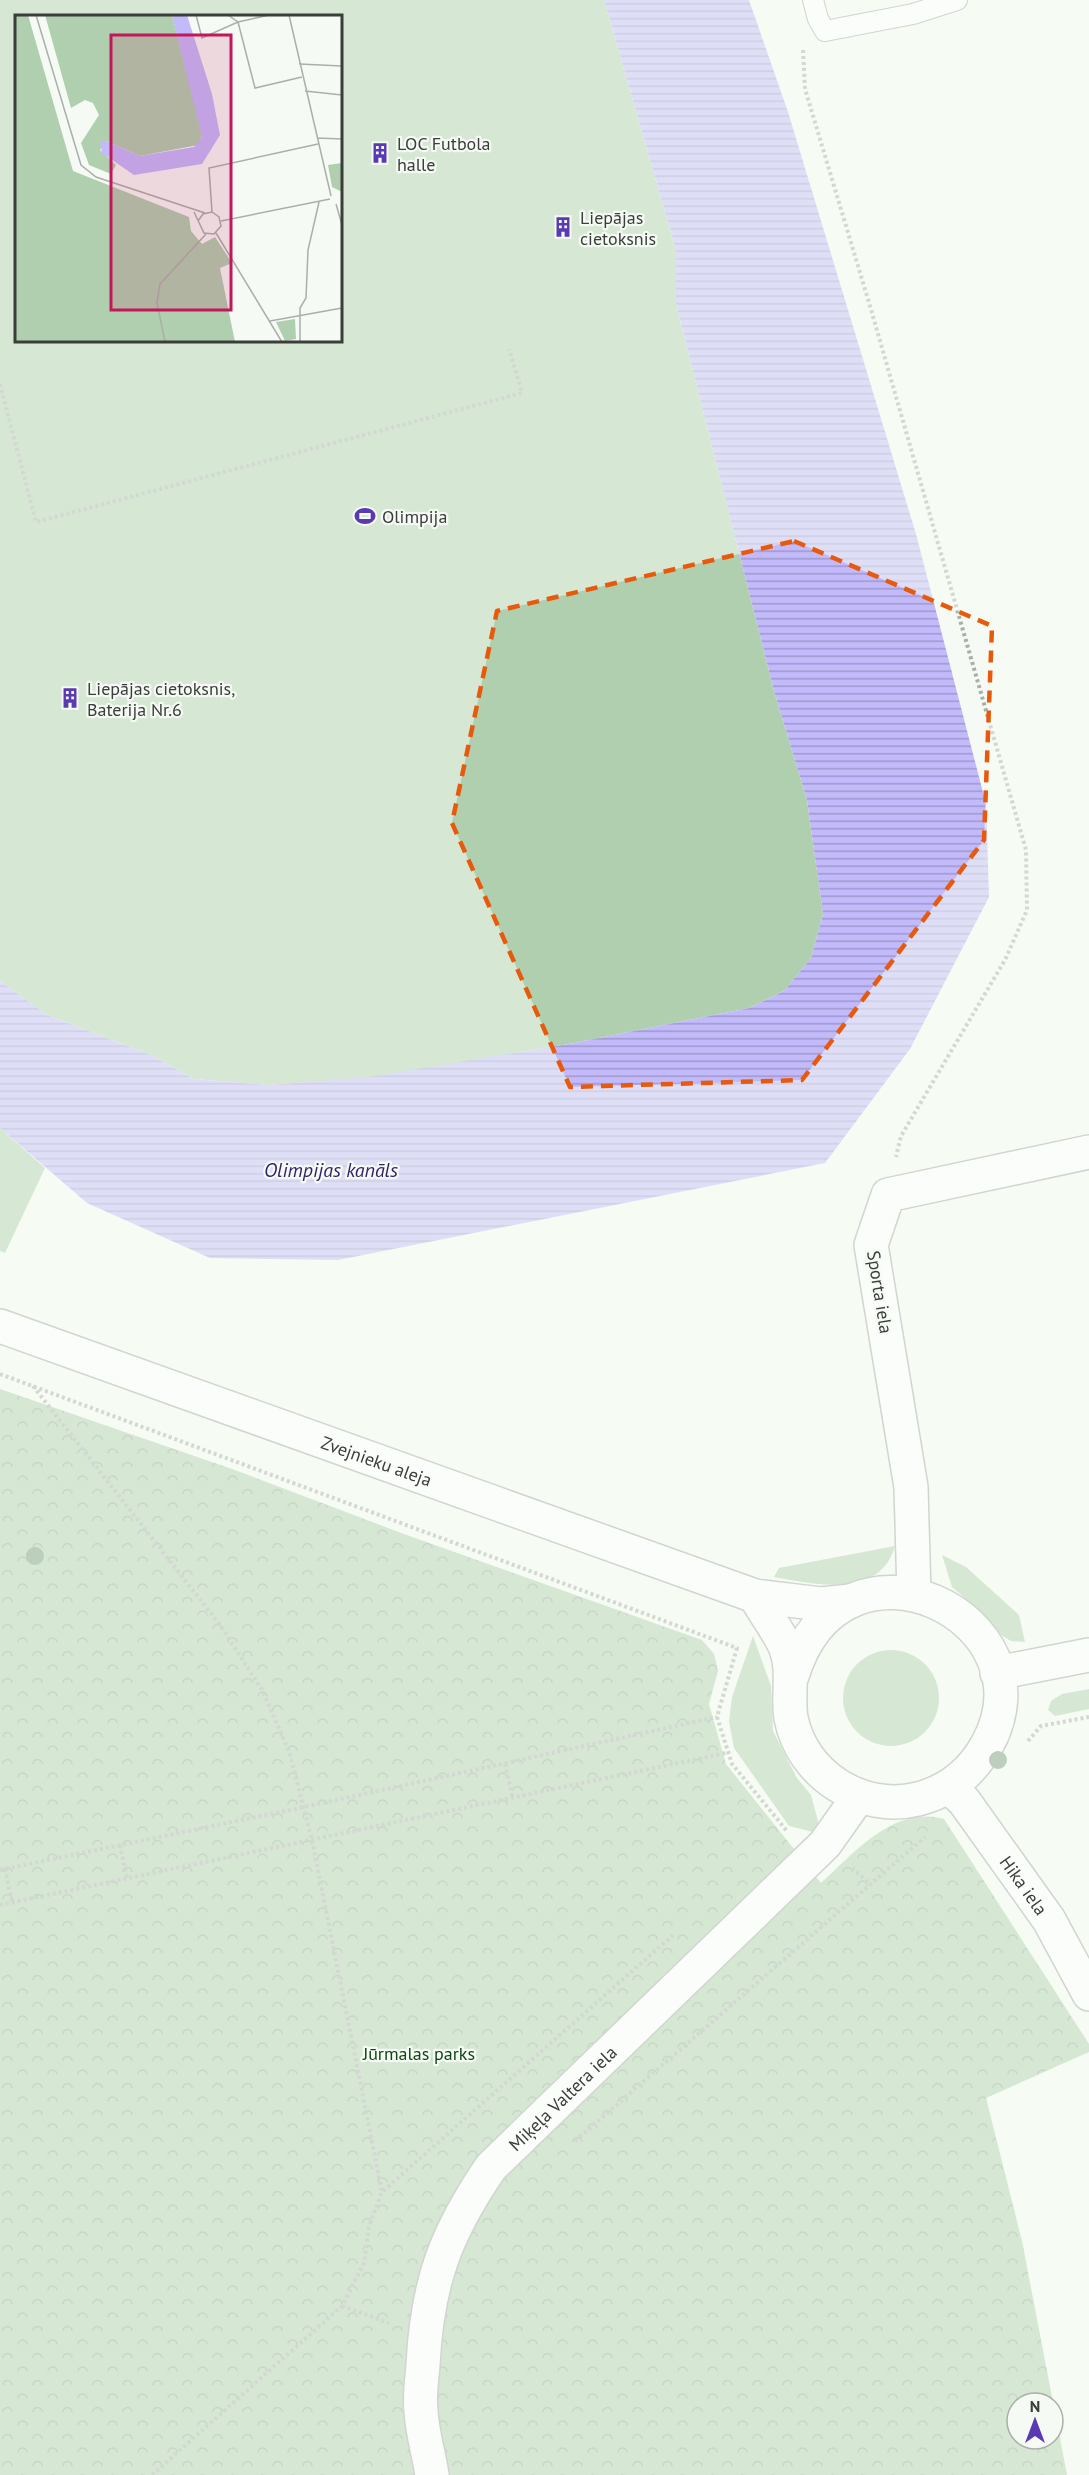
<svg xmlns="http://www.w3.org/2000/svg" width="1089" height="2475" font-family="'PT Sans',sans-serif">
<defs>
<pattern id="park-crowns" width="20" height="18" patternUnits="userSpaceOnUse" patternTransform="scale(1.5)"><rect width="20" height="18" fill="#afcfae"/><path d="M2 6a3 3 0 1 1 6 0M12 15a3 3 0 1 1 6 0" fill="none" stroke="#8fa98f"/></pattern>
<pattern id="water-rules" width="6" height="5" patternUnits="userSpaceOnUse" patternTransform="scale(1.5)"><rect width="6" height="5" fill="#c2bafb"/><path d="M0 2.5h6" fill="none" stroke="#9f98cc"/></pattern>
</defs>
<rect width="100%" height="100%" fill="#f5fbf4"/>
<g fill="#afcfae" fill-rule="evenodd">
<path d="M0,0H604L676,250V304L774,691L807,800L823,914L811,958L784,991L749,1008L574,1043L369,1078L268,1085L194,1079L149,1054L47,1015L0,981ZM16,16H340V340H16Z"/>
<path d="M0,1128L45,1168L5,1253L0,1251Z"/>
<path d="M895,1546C880,1600 813,1584 774,1577L779,1568Z"/>
<path d="M942,1555L966,1567L1019,1615L1025,1642L1011,1641L1001,1635L981,1612L952,1587Z"/>
<path d="M753,1636L771,1686L773,1731L797,1778L811,1795L818,1821L817,1833L789,1826L734,1748L729,1722L732,1697Z"/>
<circle cx="891" cy="1698" r="48"/>
<path d="M1089,1689V1709L1055,1716L1048,1710L1051,1701L1062,1694Z"/>
</g>
<path fill="url(#park-crowns)" fill-rule="evenodd" d="M0,1389L235,1470L404,1534L702,1640L714,1654L718,1671L709,1704L726,1764L821,1883C855,1852 894,1805 944,1819L1089,2044V2052L986,2098L1022,2241L1067,2475H0ZM1017,2403H1053V2439H1017Z"/>
<path fill="url(#water-rules)" d="M604,0H749L788,112L916,534L986,804L989,897L910,1049L825,1163L338,1260L210,1258L87,1203L0,1128V981L47,1015L149,1054L194,1079L268,1085L369,1077L574,1043L749,1008L784,991L811,958L823,914L807,800L774,691L676,304V250Z"/>
<g fill="none" stroke-linecap="round" stroke-linejoin="round">
<g stroke="#a3a9a3" stroke-width="22">
<path id="service" d="M813,0L818,19L825,31L913,14L957,0"/>
</g>
<g stroke="#a3a9a3" stroke-width="36">
<g id="minor">
<path id="s1" d="M0,1326L755,1596L821,1604L851,1601"/>
<path d="M914,1594L911,1487L871,1245L888,1195L1089,1152"/>
<path d="M755,1596C764,1612 777,1629 785,1646C795,1670 787,1694 791,1718C802,1775 862,1813 918,1799C949,1791 972,1772 987,1745C1057,1619 842,1512 792,1676"/>
<path d="M997,1673L1089,1655"/>
<path id="s2" d="M949,1787L964,1801L1049,1920L1089,1994"/>
<path id="s3" d="M432,2475C429,2454 422,2432 421,2411C419,2396 422,2380 423,2365C427,2284 445,2234 491,2167L825,1844L859,1796"/>
</g>
</g>
<g stroke="#a9aea8" stroke-width="4" stroke-dasharray="3 3" stroke-linecap="butt">
<path d="M803,50L805,89L870,306L1026,850L1027,910L1005,960L901,1136L896,1157"/>
<path d="M0,384L36,522L522,393L509,349"/>
<path d="M0,1374L737,1648L717,1717L732,1764L787,1831"/>
<path d="M33,1386L220,1625L262,1690L289,1751L312,1840L382,2192"/>
<path d="M1028,1741L1041,1726L1089,1717"/>
<path d="M505,1764L513,1799"/>
<path d="M120,1845L127,1878"/>
<path d="M852,1868L871,1885"/>
<path d="M5,1869L12,1902"/>
<path d="M0,1870L304,1807L717,1717"/>
<path d="M0,1905L726,1753"/>
<path d="M575,2141L925,1837"/>
<path d="M342,2306L389,2323"/>
<path d="M152,2475L342,2306L364,2263L369,2226L382,2192L673,1935"/>
</g>
<use href="#service" stroke="#fff" stroke-width="20"/>
<use href="#minor" stroke="#fff" stroke-width="33"/>
</g>
<g fill="#779779">
<circle cx="35" cy="1556" r="9"/>
<circle cx="998" cy="1760" r="9"/>
</g>
<path d="M0 0H1089V2475H0ZM794,541L992,626L984,840L802,1080L570,1087L452,823L497,611Z" fill="#f5fbf4" fill-opacity=".55" fill-rule="evenodd"/>
<path fill="none" stroke="#e8590c" stroke-width="4.5" stroke-dasharray="12 8" stroke-linejoin="round" d="M794,541L992,626L984,840L802,1080L570,1087L452,823L497,611Z"/>
<defs>
<g id="building-bare" transform="scale(1.62)"><path d="M-4-6H4V6H1V3H-1V6H-4ZM-2.5-4.3h1.7v1.8h-1.7ZM.8-4.3h1.7v1.8H.8ZM-2.5-1h1.7V.8h-1.7ZM.8-1h1.7V.8H.8Z" fill="#5a3ab3" stroke="#f5fbf4" stroke-width="2.5" paint-order="stroke"/></g>
<g id="stadium-bare" transform="scale(1.62)"><path d="M0-5a6.5 5 0 1 0 0 10a6.5 5 0 1 0 0-10ZM-3.5-1.8h7v3.6h-7Z" fill="#5a3ab3" stroke="#f5fbf4" stroke-width="2.5" paint-order="stroke"/></g>
</defs>
<g fill-rule="evenodd">
<use href="#building-bare" x="380" y="153"/>
<use href="#building-bare" x="563" y="227"/>
<use href="#stadium-bare" x="365" y="516"/>
<use href="#building-bare" x="70" y="698"/>
</g>
<g text-anchor="middle" dominant-baseline="central" stroke-width="4.5" stroke-linejoin="round" paint-order="stroke">
<g font-size="18" fill="#3a3d3a" stroke="#f5fbf4" text-anchor="start">
<text x="397" y="143">LOC Futbola<tspan x="397" dy="21">halle</tspan></text>
<text x="580" y="217">Liepājas<tspan x="580" dy="21">cietoksnis</tspan></text>
<text x="382" y="516">Olimpija</text>
<text x="87" y="688">Liepājas cietoksnis,<tspan x="87" dy="21">Baterija Nr.6</tspan></text>
</g>
<g font-size="18" fill="#3a3d3a" stroke="#f5fbf4">
<text transform="translate(880 1292) rotate(81)">Sporta iela</text>
<text stroke="none"><textPath href="#s1" startOffset="400">Zvejnieku aleja</textPath></text>
<text stroke="none"><textPath href="#s2" startOffset="124">Hika iela</textPath></text>
<text stroke="none"><textPath href="#s3" startOffset="423">Miķeļa Valtera iela</textPath></text>
</g>
<g font-size="18" fill="#104614" stroke="#f5fbf4">
<text x="419" y="2053">Jūrmalas parks</text>
</g>
<g font-size="20" font-style="italic" fill="#321f68" stroke="#f5fbf4">
<text x="331" y="1170">Olimpijas kanāls</text>
</g>
</g>
<g transform="translate(15 15)">
<rect width="327" height="327" fill="#f5fbf4"/>
<path d="M30,0H157L185,109L187,121L183,130L125,141L91,126L85,135L101,150L96,159L74,150L66,128L84,100L78,88L70,85L56,93Z" fill="#afcfae"/>
<path d="M0,0H13L58,156L174,202L176,216L187,229L200,222L217,248L205,253L220,327H0ZM327,148V177L317,172L313,150ZM280,304L281,324L270,326L261,307Z" fill="#afcfae"/>
<path d="M157,0H172L197,79L205,120L187,149L119,160L87,138L85,127L91,126L125,141L179,132L187,122Z" fill="#c2bafb"/>
<path fill="none" stroke="#aaafaa" stroke-width="1.5" d="M21,0L66,150L81,162L190,198M181,0L187,23L223,7L254,0M213,0L223,7L240,73L287,62M274,0L316,181M284,49L327,51M290,76L327,80M302,123L327,124M321,189L327,210M179,197L189,218L199,219L206,211L204,202L197,197L188,199L183,206M197,197L194,153L303,129M206,206L315,184M201,218L267,327M255,306L327,293M150,327L142,288L145,269L191,219M285,327V293L291,283L293,235L304,187"/>
<path fill="#c2185b" fill-opacity="0.15" stroke="#c2185b" stroke-width="3" d="M96,20H216V295H96Z"/>
<rect width="327" height="327" fill="none" stroke="#3a3d3a" stroke-width="3"/>
</g>
<g transform="translate(1035 2421)"><circle r="28" fill="#f5fbf4" stroke="#aaafaa" stroke-width="1.5"/>
<path d="M0-4.5L10 22L0 15L-10 22Z" fill="#5a3ab3"/>
<text y="-9" font-size="16" font-weight="bold" text-anchor="middle" fill="#3a3d3a">N</text>
</g>
</svg>
